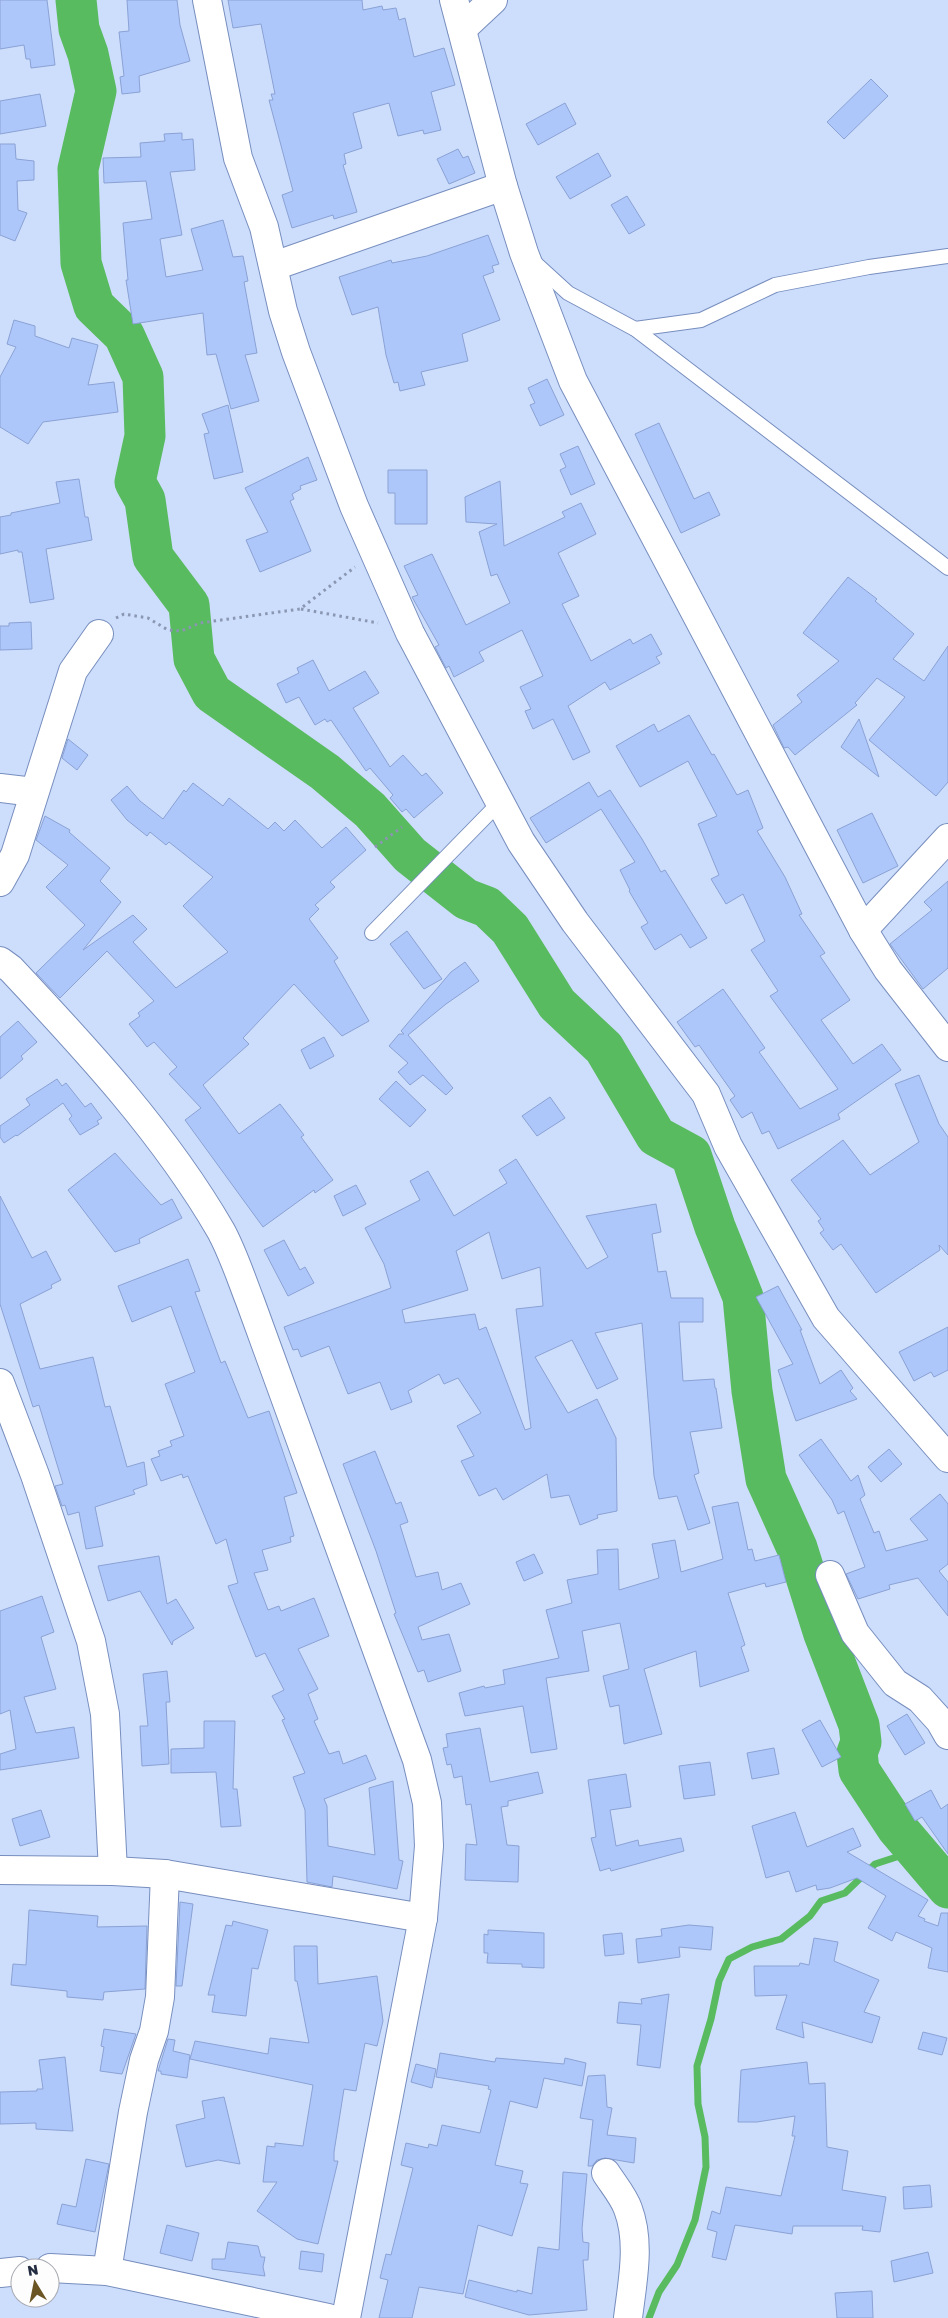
<svg xmlns="http://www.w3.org/2000/svg" width="948" height="2318" font-family="'Golos Text',sans-serif">
<rect width="100%" height="100%" fill="#cdddfc"/>
<g fill="none" stroke-linecap="round" stroke-linejoin="round">
<path stroke="#59bb5f" stroke-width="7" d="M649,2318L659,2292L677,2265L695,2220L706,2167L705,2137L698,2104L697,2066L711,2019L719,1981L729,1959L752,1947L781,1939L810,1916L821,1901L845,1893L875,1864L915,1851"/>
<path stroke="#59bb5f" stroke-width="41" d="M76,0L79,29L88,54L96,91L78,169L81,263L94,306L124,335L143,377L145,436L135,482L145,500L153,557L189,605L194,659L212,693L325,772L370,810L410,855L466,899L487,907L510,929L557,1004L604,1048L656,1136L691,1155L715,1227L743,1297L752,1391L766,1479L797,1548L824,1634L859,1725L861,1742L857,1753L859,1770L897,1828L948,1888"/>
</g>
<g fill="#aec7fb" stroke="#8aa2d4" fill-rule="evenodd">
<path d="M0,0H47L55,65L31,68L30,59H26L24,45L0,49Z"/>
<path d="M127,0H177L180,25L190,61L139,76L140,92L122,94L120,77L124,76L119,32L129,31Z"/>
<path d="M228,0H362L363,10L382,6L383,10L396,8L399,20L405,18L414,57L444,48L455,85L431,92L441,130L424,134L423,130L398,136L389,103L353,113L362,148L344,154L346,164L343,165L357,212L334,219L333,215L292,228L282,195L293,191L269,100H273L271,94H275L261,24L233,28Z"/>
<path d="M871,79L888,96L844,139L827,122Z"/>
<path d="M40,94L46,126L0,134V101Z"/>
<path d="M565,103L576,124L538,145L526,124Z"/>
<path d="M182,133V140L193,139L195,170L170,172L182,235L160,239L166,277L203,270L191,229L223,220L233,257L243,256L248,281L244,282L257,353L245,355L259,401L231,409L216,354L207,355L203,313L133,324L126,280H128L123,223L152,219L146,181L104,183L103,158L141,157L140,143L165,141L164,134Z"/>
<path d="M0,144H15L16,159L34,161V180L17,181L18,210L27,213L15,241L0,235Z"/>
<path d="M458,149L463,158L468,156L475,173L449,184L437,159Z"/>
<path d="M598,153L611,176L570,199L556,177Z"/>
<path d="M627,196L645,225L629,234L611,205Z"/>
<path d="M488,235L499,264L492,266L494,272L483,276L500,320L462,334L468,361L421,372L425,385L400,391L398,382L394,383L386,355L378,307L352,315L339,277L391,260L392,263L427,256Z"/>
<path d="M14,320L35,326V336L69,348L72,338L98,345L88,385L114,382L118,412L43,422L28,444L0,427V377L16,347L7,344Z"/>
<path d="M547,379L564,415L540,426L530,405L535,403L528,388Z"/>
<path d="M228,405L243,472L214,479L204,434L209,433L202,414Z"/>
<path d="M659,423L694,499L709,492L720,515L681,533L635,434Z"/>
<path d="M578,446L595,484L571,495L560,470L566,467L560,454Z"/>
<path d="M308,457L317,480L300,486L301,489L292,494L294,499L290,501L311,551L260,572L246,540L268,532L245,488Z"/>
<path d="M388,470H427V524H395V493H388Z"/>
<path d="M79,479L85,517H88L92,540L46,549L54,599L30,603L22,552H18V550L0,554V517L11,515V513L60,503L56,482Z"/>
<path d="M500,481L504,546L565,517L562,512L581,503L596,534L558,553L579,596L562,604L591,661L630,639L633,644L651,634L662,654L656,657L660,663L610,690L605,682L568,706L590,752L573,760L553,719L533,729L525,711L531,709L520,687L543,676L522,630L479,652L484,661L454,677L449,666L446,668L435,647L439,645L412,597L418,595L404,566L432,554L466,625L510,603L497,574L491,576L479,532L497,524L466,522L465,497Z"/>
<path d="M848,577L877,599L875,601L914,634L893,659L924,681L948,646V782L936,796L869,740L905,697L877,678L855,703L857,705L795,755L788,747L784,748L773,725L802,702L797,695L839,661L803,633Z"/>
<path d="M31,622L32,649L0,650V626H9V623Z"/>
<path d="M313,660L329,691L365,671L379,693L353,708L390,767L403,755L422,776L426,773L443,793L414,818L406,809L402,812L390,798L393,795L370,768L366,771L331,720L327,722L325,719L315,725L299,697L286,703L277,684L299,673L297,668Z"/>
<path d="M689,715L712,755L714,754L737,795L748,790L763,828L757,831L785,877L802,914L799,915L825,953L820,956L850,1000L821,1020L853,1064L882,1044L901,1070L838,1114L840,1119L778,1149L769,1131L762,1134L752,1112L742,1118L730,1100L735,1096L699,1045L695,1047L677,1022L723,989L765,1048L759,1052L800,1109L838,1089L770,996L778,991L751,950L765,941L743,894L726,904L711,879L719,875L698,824L717,816L688,761L640,787L616,746L654,724L658,732Z"/>
<path d="M859,719L879,777L841,747Z"/>
<path d="M68,739L88,755L77,770L62,758Z"/>
<path d="M589,782L598,797L610,790L642,839L661,872L665,870L707,938L690,948L681,934L655,950L641,927L648,923L629,891L630,890L620,870L635,862L601,809L546,843L530,818Z"/>
<path d="M193,783L223,806L229,798L268,829L275,822L284,831L295,820L322,848L346,827L366,850L330,882L335,887L315,905L319,909L309,919L338,958L334,961L369,1021L342,1036L294,984L243,1038L249,1044L203,1085L239,1134L280,1104L304,1135L301,1137L333,1180L315,1193L314,1190L263,1227L185,1120L201,1108L169,1074L177,1067L154,1042L147,1047L129,1024L140,1016L138,1013L154,1001L107,951L60,998L36,973L85,925L46,887L68,865L36,840L45,816L70,830L69,832L110,868L100,881L121,902L83,950L133,915L147,929L133,942L176,988L228,952L183,906L213,877L169,842L166,845L150,832L147,836L127,820L111,800L127,786L140,801L163,819L184,790L186,792Z"/>
<path d="M872,813L898,866L863,883L837,830Z"/>
<path d="M948,881V968L923,989L890,944L932,910L924,902Z"/>
<path d="M407,931L442,979L424,989L390,944Z"/>
<path d="M465,962L479,981L446,1004L408,1035L453,1088L446,1095L423,1075L410,1085L398,1072L408,1063L389,1046L399,1034H404L401,1031L451,972Z"/>
<path d="M18,1021L37,1042L21,1056L23,1059L0,1079V1037Z"/>
<path d="M324,1037L334,1056L310,1069L301,1050Z"/>
<path d="M919,1075L939,1124L948,1137V1255L939,1245L940,1250L876,1293L841,1244L833,1250L820,1233L824,1230L818,1221L821,1219L791,1180L843,1140L870,1175L919,1142L895,1084Z"/>
<path d="M57,1079L62,1086L66,1083L85,1107L91,1103L102,1118L97,1121L99,1124L80,1135L69,1119L72,1116L63,1103L17,1136L16,1135L4,1143L0,1137V1126L30,1105L26,1099Z"/>
<path d="M396,1081L426,1110L410,1127L379,1099Z"/>
<path d="M550,1097L565,1118L537,1136L522,1116Z"/>
<path d="M115,1153L161,1205L172,1199L182,1218L139,1239L140,1243L115,1252L68,1190Z"/>
<path d="M516,1159L587,1269L608,1257L586,1216L656,1204L661,1232L652,1234L658,1272L666,1271L671,1298H703V1322H679L683,1381L714,1379L715,1388H716L722,1428L690,1432L699,1473L694,1475L710,1523L688,1530L677,1496L659,1499L654,1476L642,1323L595,1333L618,1379L597,1389L572,1340L535,1357L568,1413L597,1399L616,1438L617,1511L597,1515L598,1518L580,1525L569,1495L551,1498L547,1474L503,1500L496,1488L479,1496L461,1461L474,1456L457,1426L481,1413L458,1378L444,1384L439,1374L408,1391L412,1402L391,1410L380,1382L348,1394L329,1346L301,1357L298,1349L293,1350L284,1327L391,1288L384,1264L365,1228L420,1200L410,1181L428,1171L454,1216L507,1183L499,1170ZM489,1232L502,1279L540,1267L543,1306L516,1309L531,1428L525,1430L486,1327L479,1330L475,1314L405,1323L402,1310L468,1290L456,1251Z"/>
<path d="M356,1185L366,1204L343,1216L334,1196Z"/>
<path d="M0,1196L32,1258L46,1251L61,1280L51,1285L52,1288L20,1304L40,1369L93,1357L105,1407L110,1406L127,1467L144,1462L147,1485L133,1490L135,1494L95,1507L103,1546L86,1549L79,1512L68,1515L65,1505L62,1506L55,1486L63,1484L39,1405L33,1407L0,1304Z"/>
<path d="M284,1240L300,1270L305,1267L314,1283L288,1296L264,1250Z"/>
<path d="M188,1259L200,1291L195,1292L221,1363L225,1361L248,1418L269,1411L297,1493L284,1497L294,1536L290,1537L291,1542L262,1550L268,1570L254,1573L268,1610L279,1606L281,1611L314,1598L329,1636L298,1649L318,1689L308,1694L318,1719L314,1721L329,1754L339,1751L343,1764L366,1755L376,1779L324,1799L327,1806L328,1846L375,1855L369,1788L393,1781L399,1860L403,1861L397,1889L333,1876L332,1887L307,1882L305,1810L293,1777L305,1773L282,1720L285,1719L272,1696L284,1690L265,1653L256,1657L240,1618L228,1586L238,1583L226,1539L216,1544L188,1476L183,1478L182,1474L161,1481L151,1459L160,1456L158,1451L172,1446L170,1441L184,1436L165,1384L195,1372L171,1306L132,1322L118,1286Z"/>
<path d="M778,1286L802,1330H800L820,1384L841,1370L853,1388L850,1391L857,1399L796,1421L778,1370L793,1364L756,1297Z"/>
<path d="M948,1327V1370L934,1377L931,1372L914,1381L899,1352Z"/>
<path d="M821,1439L851,1481L858,1475L865,1495L860,1499L874,1533L879,1531L886,1551L928,1540L910,1519L940,1494L948,1504V1564L939,1571L948,1582V1616L918,1578L889,1585L890,1589L858,1599L846,1574L865,1567L844,1511L838,1514L832,1500L799,1455Z"/>
<path d="M889,1449L902,1464L881,1482L868,1467Z"/>
<path d="M375,1451L396,1504L401,1502L408,1522L400,1525L416,1577L438,1572L442,1590L461,1583L470,1604L418,1627L422,1640L449,1634L461,1671L428,1682L424,1670L418,1672L394,1614L396,1613L376,1551L343,1464Z"/>
<path d="M738,1502L748,1550L752,1549L755,1561L779,1555L786,1582L766,1587L765,1583L728,1593L745,1645L741,1647L749,1671L700,1687L696,1651L644,1669L662,1734L624,1744L619,1705L610,1707L603,1676L629,1669L620,1623L582,1631L589,1671L546,1678L557,1749L531,1753L523,1706L465,1716L459,1693L484,1686L485,1688L505,1684L503,1670L559,1658L546,1610L572,1603L567,1580L598,1574L597,1550L618,1549L619,1590L659,1578L652,1544L675,1540L681,1572L723,1559L712,1507Z"/>
<path d="M534,1554L543,1573L524,1581L516,1562Z"/>
<path d="M159,1556L167,1604L176,1599L194,1628L173,1641L172,1645L140,1591L108,1601L98,1566Z"/>
<path d="M42,1596L54,1632L41,1637L56,1689L24,1697L36,1733L74,1727L79,1758L0,1770V1754L16,1749L10,1710L0,1714V1611Z"/>
<path d="M167,1671L170,1702H166L169,1764L142,1766L140,1726H148L143,1674Z"/>
<path d="M907,1714L925,1743L905,1755L887,1726Z"/>
<path d="M820,1720L841,1757L822,1767L802,1730Z"/>
<path d="M204,1721H235L233,1789H237L241,1826L221,1827L216,1772L171,1773V1749L204,1748Z"/>
<path d="M480,1728L490,1782L538,1772L543,1793L508,1801V1806L501,1807L507,1845L519,1846L518,1882L465,1880L466,1844L477,1845L471,1804L466,1805L462,1776L454,1778L451,1764L447,1765L443,1748L448,1747L446,1734Z"/>
<path d="M774,1748L779,1774L752,1779L747,1753Z"/>
<path d="M710,1762L715,1795L684,1799L679,1766Z"/>
<path d="M626,1774L631,1807L610,1810L616,1846L638,1840L639,1846L681,1838L684,1851L611,1871L610,1868L600,1871L591,1838L596,1837L588,1780Z"/>
<path d="M931,1790L941,1809L948,1804V1854L922,1817L915,1821L905,1804Z"/>
<path d="M41,1810L50,1837L20,1846L12,1819Z"/>
<path d="M795,1812L807,1847L853,1828L861,1846L847,1852L928,1900L918,1916L925,1919L924,1921L938,1926L941,1913H948V1972L928,1968L932,1948L896,1932L892,1941L868,1928L886,1896L857,1878L830,1888L817,1890L816,1885L796,1892L789,1871L766,1878L752,1826Z"/>
<path d="M180,1902L193,1904L182,1986H176Z"/>
<path d="M29,1910L98,1916L97,1927L147,1926L145,1989L104,1992L103,2000L67,1997V1991L11,1985L13,1964L26,1965Z"/>
<path d="M233,1921L268,1930L258,1969L252,1968L246,2016L212,2012L215,1995H208L226,1925L232,1926Z"/>
<path d="M689,1925L713,1927L711,1950L679,1947L680,1957L638,1963L636,1939L662,1936L661,1929Z"/>
<path d="M488,1930L544,1933V1968L522,1967V1964L487,1963L488,1953H484V1934L488,1935Z"/>
<path d="M622,1933L624,1954L605,1956L603,1935Z"/>
<path d="M814,1938L838,1942L834,1961L879,1980L864,2012L880,2017L872,2043L802,2022L804,2038L776,2029L787,1995L755,1996L754,1966H799L800,1963L809,1965Z"/>
<path d="M294,1946H317L318,1984L377,1976L383,2021L377,2046L365,2043L356,2091L344,2089L334,2152V2161H338L318,2244L297,2239L257,2211L277,2182H263L267,2146L275,2147V2143L303,2146L313,2085L190,2059L195,2041L268,2054L270,2038L309,2043L297,1981H295Z"/>
<path d="M669,1994L660,2068L637,2065L641,2025L617,2023L619,2002L642,2004L641,1999Z"/>
<path d="M104,2029L136,2034L122,2074L100,2071L104,2047L101,2046Z"/>
<path d="M923,2032L947,2038L942,2055L918,2049Z"/>
<path d="M168,2039L175,2040L173,2051L190,2055L187,2078L161,2074V2071H158Z"/>
<path d="M440,2053L495,2062L496,2058L564,2064L565,2058L586,2063L582,2086L544,2078L537,2108L510,2101L495,2165L523,2171L520,2183L528,2184L512,2236L478,2225L463,2294L419,2287L412,2318H379L388,2280L380,2278L386,2254L391,2255L413,2168L401,2165L406,2143L428,2148L429,2144L437,2146L442,2125L480,2133L491,2090L488,2089L489,2086L436,2077Z"/>
<path d="M65,2057L73,2131L36,2129V2123L0,2124V2092L37,2091V2089H43L39,2060Z"/>
<path d="M807,2062L809,2084L825,2083L827,2147L848,2151L842,2190L886,2197L880,2232L862,2230L863,2226H793L792,2234L735,2225L726,2260L712,2257L717,2232L707,2229L712,2211L720,2214L726,2187L781,2196L795,2136H792L795,2116L757,2122H738L741,2070Z"/>
<path d="M416,2064L436,2069L432,2088L411,2082Z"/>
<path d="M605,2075L607,2107L612,2108L607,2135L636,2138L634,2163L605,2158L597,2160L592,2166H588L593,2120L580,2118L588,2076Z"/>
<path d="M224,2097L240,2164L218,2160L186,2167L176,2125L205,2118L202,2101Z"/>
<path d="M86,2159L109,2164L95,2232L57,2224L62,2204L76,2207Z"/>
<path d="M563,2172L587,2174L582,2229L583,2242L589,2243L588,2260H583L587,2310L529,2315L465,2297L469,2280L517,2292V2290L532,2294L538,2247L559,2250Z"/>
<path d="M930,2185L932,2207L904,2209L903,2187Z"/>
<path d="M167,2225L199,2233L192,2261L160,2253Z"/>
<path d="M228,2242L258,2246L261,2257H265L263,2267L265,2276L212,2269V2259H225Z"/>
<path d="M301,2251L324,2254L322,2272L299,2269Z"/>
<path d="M928,2252L933,2273L894,2282L891,2261Z"/>
<path d="M872,2291L873,2318H837L835,2293Z"/>
</g>
<g fill="none" stroke-linecap="round" stroke-linejoin="round">
<g stroke="#778ebe" stroke-width="16">
<g id="service">
<path d="M534,262L568,293L635,329L948,568"/>
<path d="M635,329L701,320L775,285L869,267L948,256"/>
<path d="M372,933L500,802"/>
</g>
</g>
<g stroke="#778ebe" stroke-width="30">
<g id="minor">
<path d="M207,0L238,158L264,227L283,311L296,352L354,506L410,633L521,842L575,922L706,1094L728,1146L826,1318L948,1458"/>
<path d="M454,0L503,186L524,253L573,381L863,930L888,970L948,1047"/>
<path d="M462,29L493,0"/>
<path d="M274,266L503,186"/>
<path d="M0,788L34,792"/>
<path d="M0,882L15,855L73,671L99,634"/>
<path d="M863,930L948,838"/>
<path d="M0,961L11,969C87,1050 165,1134 221,1231C233,1253 241,1278 250,1301L417,1760L427,1803L429,1846L423,1918L346,2318"/>
<path d="M0,1383L35,1475L91,1641L105,1714L113,1871"/>
<path d="M830,1575L855,1633L895,1683L920,1699L940,1721L948,1735"/>
<path d="M0,1870L113,1871L165,1874L423,1918"/>
<path d="M606,2173C613,2184 624,2197 628,2209C641,2243 632,2284 628,2318"/>
<path d="M50,2268L107,2271L328,2318"/>
<path d="M107,2271L133,2112L144,2060L154,2031L160,1997L165,1874"/>
<path d="M0,2273L20,2271"/>
</g>
</g>
<g stroke="#8a97b2" stroke-width="3" stroke-dasharray="2.5 4" stroke-linecap="butt">
<path d="M301,609L378,623"/>
<path d="M116,618L124,614L148,618L168,630L181,631L200,623L300,609L355,567"/>
<path d="M375,847L402,827"/>
</g>
<use href="#service" stroke="#fff" stroke-width="14"/>
<use href="#minor" stroke="#fff" stroke-width="28"/>
</g>
<g transform="translate(35 2283) rotate(350)"><circle r="24" fill="#fdfdfd" stroke="#a6a9b1"/>
<path d="M0-4L9 19L0 12L-9 19Z" fill="#6b5525"/>
<text y="-8" font-size="14" font-weight="bold" text-anchor="middle" fill="#232c40">N</text>
</g>
</svg>
